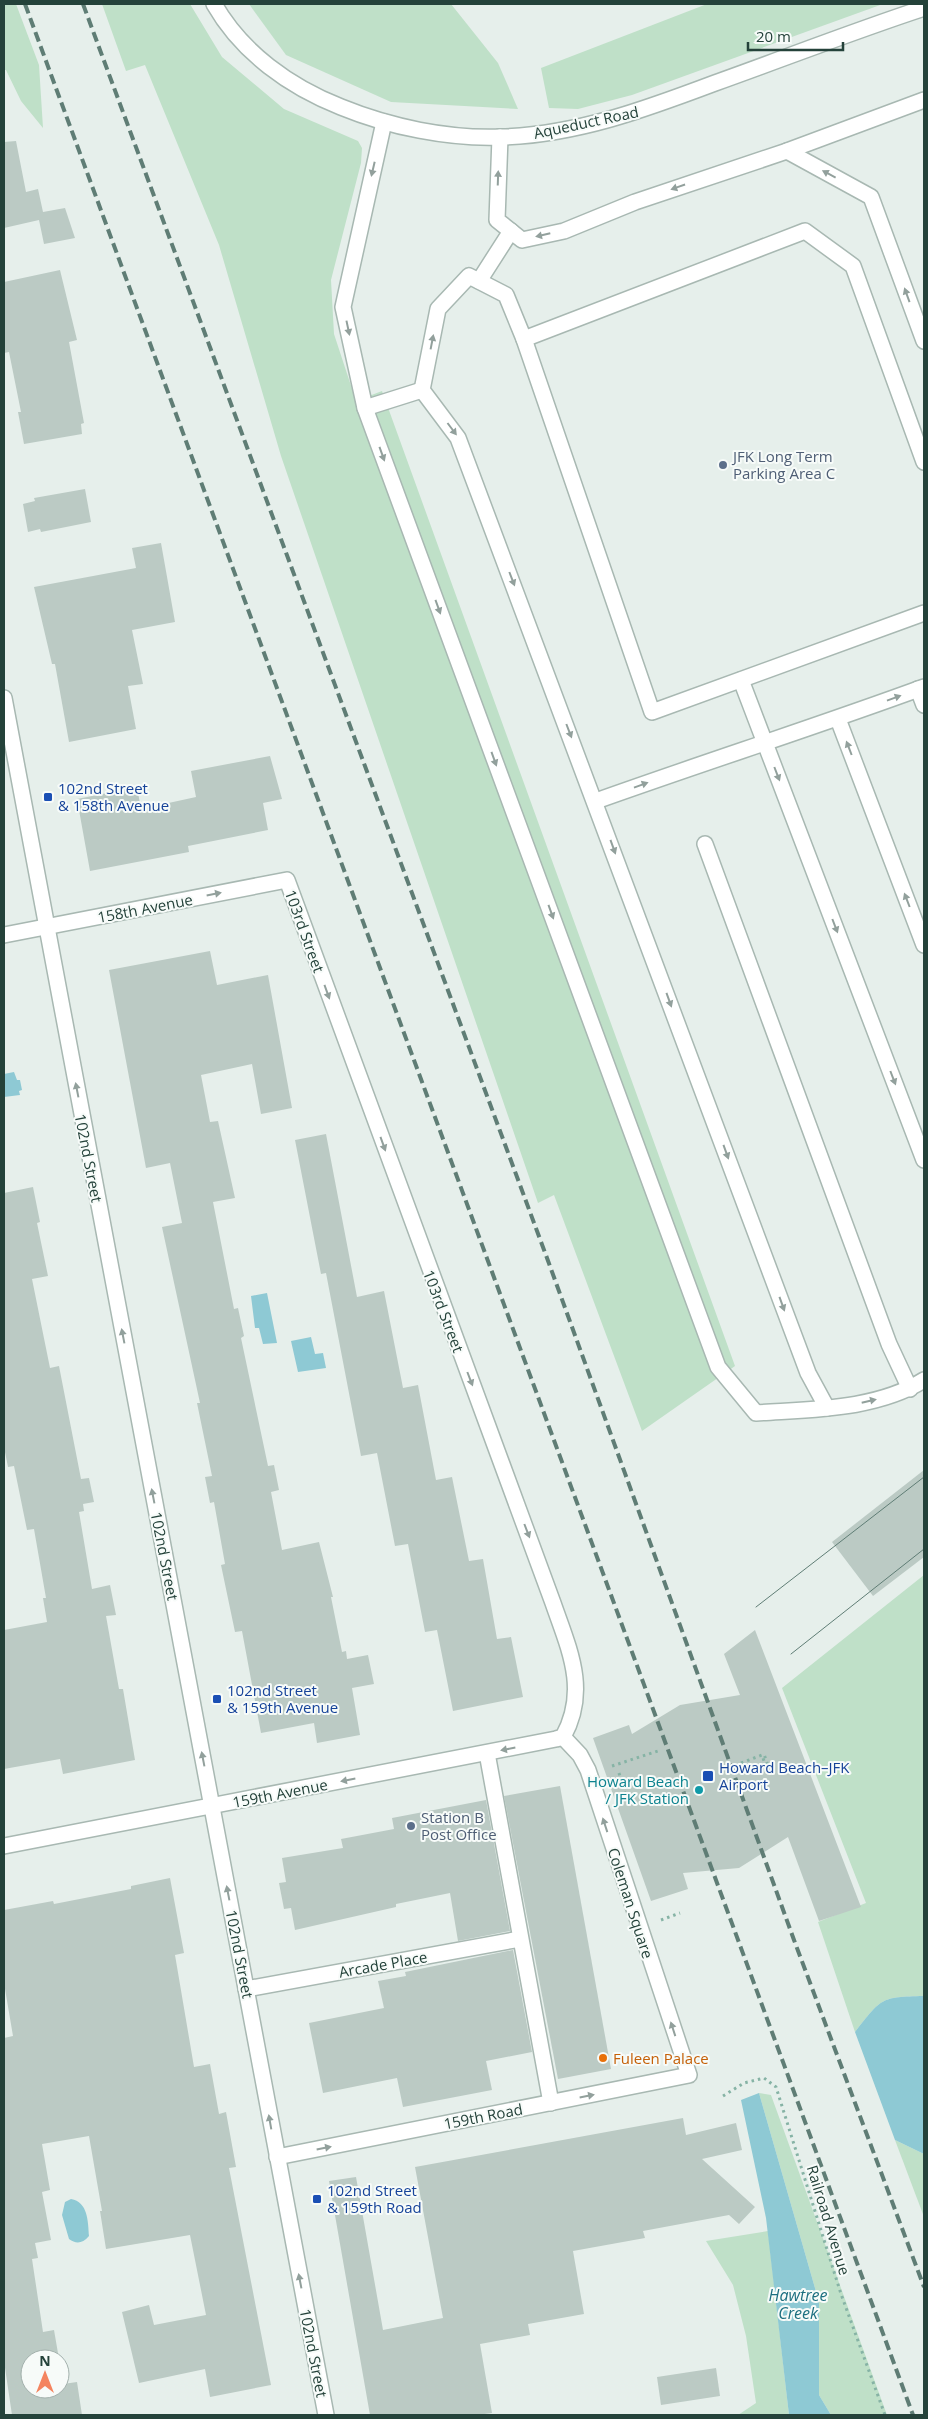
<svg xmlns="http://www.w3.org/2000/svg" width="928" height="2419" font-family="'Open Sans',sans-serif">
<rect width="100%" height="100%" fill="#e6efeb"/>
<g fill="#bfe0c8">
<path d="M4,4H16L39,65L43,128L21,101L6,70H4Z"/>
<path d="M102,4H190L222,57L284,109L358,141L362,148L361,163L331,280L334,334L356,401L382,391L735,1366L642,1431L554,1195L538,1203L281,456L219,245L145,65L126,71Z"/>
<path d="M249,4H451L498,63L518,109L391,102L286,55Z"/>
<path d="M707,4H883L632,95L578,109L549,108L541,68Z"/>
<path d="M924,1575V1996C880,1997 882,1998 855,2032L818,1922L866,1903L782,1688Z"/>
<path d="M759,2093L771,2095L887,2415H831L819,2395V2302Z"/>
<path d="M895,2140L924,2154V2217Z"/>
<path d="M768,2231L789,2415H738L756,2403L746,2336L733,2285L706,2241Z"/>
</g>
<g fill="#8ec9d4">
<path d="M14,1072L17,1080H20L22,1090L19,1091L20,1095L4,1097V1074Z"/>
<path d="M267,1293L277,1343L263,1344L259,1328H255L251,1296Z"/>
<path d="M311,1337L315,1354L323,1353L326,1368L298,1372L291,1341Z"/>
<path d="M924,1996V2154L895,2140L855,2032C882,1998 880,1997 924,1996Z"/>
<path d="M759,2093L819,2302V2395L831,2415H789L766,2218L741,2100Z"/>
<path d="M71,2199C88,2202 88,2221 89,2236C82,2244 76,2244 69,2239L62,2215L65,2202Z"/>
</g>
<g fill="#bbcac4">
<path d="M16,141L26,192L38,189L43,212L65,208L75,238L44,244L39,220L4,228V142Z"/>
<path d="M60,270L77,340L69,342L84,423L81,424L82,434L24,444L18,412H21L9,352L4,353V282Z"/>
<path d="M85,489L91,522L41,532L40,529L28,532L23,504L35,501L34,498Z"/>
<path d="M161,543L175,622L132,630L143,684L128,686L136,729L69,742L55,664H52L34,587L136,568L132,548Z"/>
<path d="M270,756L282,799L263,803L268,830L188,846L189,852L90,871L77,799L137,787L141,809L196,797L191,771Z"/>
<path d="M210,951L217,985L268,975L292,1108L261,1114L252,1064L201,1075L210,1122L218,1121L235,1198L213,1202L234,1309L238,1308L244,1336L241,1338L268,1466L274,1465L279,1490L271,1492L282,1550L319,1542L333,1597H331L342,1652L346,1651L347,1659L368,1655L374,1684L352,1688L360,1735L317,1743L314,1723L261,1733L242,1631L235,1632L221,1565L225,1564L214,1502L210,1503L205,1477L212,1476L197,1403H200L162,1227L182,1223L170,1163L146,1168L109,970Z"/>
<path d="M326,1134L357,1297L384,1291L403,1388L418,1385L436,1480L452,1477L469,1561L483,1559L497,1639L511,1637L523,1697L453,1711L437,1630L425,1632L408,1544L395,1546L377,1453L361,1456L326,1273L321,1274L295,1140Z"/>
<path d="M33,1187L40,1222L37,1223L48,1276L32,1279L50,1368L59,1366L81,1479L89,1478L94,1502L83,1504L84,1511L79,1512L92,1589L110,1585L116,1615L106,1616L119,1689H123L135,1760L63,1774L60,1759L4,1769V1630L47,1622L43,1598H46L34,1529L27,1530L14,1466L8,1467L4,1447V1193Z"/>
<path d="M924,1470V1557L873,1596L832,1542Z"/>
<path d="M755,1630L861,1907L819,1921L788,1837L739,1868L683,1873L688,1889L651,1901L593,1738L629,1725L632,1734L680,1705L740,1695L724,1654Z"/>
<path d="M560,1786L611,2069L558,2079L504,1796Z"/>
<path d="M486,1800L510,1931L458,1941L450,1893L396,1904V1907L295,1930L291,1908L284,1909L279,1883L286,1882L282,1858L343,1848L341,1839L394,1829L392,1818Z"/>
<path d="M170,1878L184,1953L175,1955L194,2067L210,2064L219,2114L226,2112L236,2167L229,2168L271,2385L210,2397L205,2369L139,2383L122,2312L149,2305L154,2325L206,2315L190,2235L106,2249L100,2211H102L89,2136L42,2144L50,2190L42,2192L51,2240L35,2243L38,2258L32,2259L43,2332L54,2330L59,2359H30V2389H60V2366L63,2384L77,2382L82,2415H12L4,2361V2038L13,2036L4,1983V1910L53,1901L54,1904L131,1889V1886Z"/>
<path d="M513,1950L532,2052L486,2061L492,2090L403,2107L397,2078L323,2093L309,2023L384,2008L378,1981L406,1976L405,1972Z"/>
<path d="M683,2118L686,2135L736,2123L742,2150L702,2159L755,2207L739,2224L729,2215L643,2231L645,2238L573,2251L584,2314L528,2324L530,2335L480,2344L492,2413L477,2415H370L329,2181L356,2177L383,2330L443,2318L415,2167Z"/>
<path d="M716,2368L720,2396L661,2405L657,2377Z"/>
</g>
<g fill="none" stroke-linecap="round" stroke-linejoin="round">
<g stroke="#a8b8b2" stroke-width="18">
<g id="minor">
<path d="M214,4C242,53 290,87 341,107C390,127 448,139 501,137C576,135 646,109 715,83C785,58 854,31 924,8"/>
<path d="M384,122L343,307L365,408L718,1367L756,1413C812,1409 876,1410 924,1380"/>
<path d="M500,137L497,220L522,240L564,231L635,202L787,151L871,197L924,341"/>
<path d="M787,151L924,100"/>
<path d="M479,281L511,231"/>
<path d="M524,339L805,231L853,266L924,462"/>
<path d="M365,408L422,390"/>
<path d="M741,680L924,1160"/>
<path d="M918,689L924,705"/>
<path d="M4,698L326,2415"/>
<path d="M838,719L924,945"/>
<path d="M596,801C705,762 815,727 924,687"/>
<path d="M705,844L889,1344L910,1389"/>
<path d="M4,935L287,880L553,1603C569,1649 589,1690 563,1737L556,1739L4,1846"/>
<path d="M827,1408L808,1373L458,438L422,390L438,309L469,276L506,295L524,339L652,712L924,613"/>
<path d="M487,1753L551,2103"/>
<path d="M246,1989L520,1939"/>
<path d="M277,2157L689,2075L588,1770L580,1755L563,1737"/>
</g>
</g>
<g stroke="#86b3a5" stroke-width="3" stroke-dasharray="2.5 4" stroke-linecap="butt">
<path d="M741,1763L762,1755L766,1767L768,1766L764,1754"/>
<path d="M612,1766L661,1750"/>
<path d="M619,1773L625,1794L622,1795"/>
<path d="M661,1920L680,1913"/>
<path d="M723,2096L744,2083L764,2078L776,2087L841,2294L885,2415"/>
</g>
<use href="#minor" stroke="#fff" stroke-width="15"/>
<g stroke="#5f7d75" stroke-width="1">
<path d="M756,1607L924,1477"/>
<path d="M791,1654L924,1549"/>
</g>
<g stroke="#5f7d75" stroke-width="4" stroke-dasharray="10 5" stroke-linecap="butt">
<path d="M25,4L913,2415"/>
<path d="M83,4L547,1258L794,1940L924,2287"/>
</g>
</g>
<defs><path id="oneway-solid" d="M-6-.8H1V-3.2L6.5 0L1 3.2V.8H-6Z" transform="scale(1.25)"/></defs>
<g fill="#92a09c">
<use href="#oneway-solid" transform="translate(373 169) rotate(103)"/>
<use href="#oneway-solid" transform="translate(829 174) rotate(-152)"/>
<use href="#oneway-solid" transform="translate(498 178) rotate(-88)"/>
<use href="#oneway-solid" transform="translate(678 187) rotate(161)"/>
<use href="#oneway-solid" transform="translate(543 235) rotate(167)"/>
<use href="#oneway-solid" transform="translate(907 295) rotate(-110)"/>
<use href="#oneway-solid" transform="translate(348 328) rotate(78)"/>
<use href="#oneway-solid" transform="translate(432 342) rotate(-79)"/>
<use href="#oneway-solid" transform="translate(452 429) rotate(53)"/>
<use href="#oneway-solid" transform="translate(382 454) rotate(70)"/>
<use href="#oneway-solid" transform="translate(512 579) rotate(69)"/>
<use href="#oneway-solid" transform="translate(438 607) rotate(70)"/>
<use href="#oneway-solid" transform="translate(894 698) rotate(-20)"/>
<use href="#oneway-solid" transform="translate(569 731) rotate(69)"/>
<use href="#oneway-solid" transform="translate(849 748) rotate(-111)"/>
<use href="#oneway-solid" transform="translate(494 759) rotate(70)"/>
<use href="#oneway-solid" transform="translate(777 774) rotate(69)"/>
<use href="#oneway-solid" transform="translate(641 785) rotate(-20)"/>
<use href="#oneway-solid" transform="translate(613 847) rotate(70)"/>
<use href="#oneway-solid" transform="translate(214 894) rotate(-11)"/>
<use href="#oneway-solid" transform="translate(907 900) rotate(-111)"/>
<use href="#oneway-solid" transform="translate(551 912) rotate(70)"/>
<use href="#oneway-solid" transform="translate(835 926) rotate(69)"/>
<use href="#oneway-solid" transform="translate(327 992) rotate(70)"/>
<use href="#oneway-solid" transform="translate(669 1000) rotate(70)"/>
<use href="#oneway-solid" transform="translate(893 1078) rotate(69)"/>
<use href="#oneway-solid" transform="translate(77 1090) rotate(-101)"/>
<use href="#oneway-solid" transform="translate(383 1144) rotate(70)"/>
<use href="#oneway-solid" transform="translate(726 1152) rotate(70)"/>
<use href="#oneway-solid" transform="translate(782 1304) rotate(70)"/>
<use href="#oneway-solid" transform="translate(123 1336) rotate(-101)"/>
<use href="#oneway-solid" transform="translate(470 1379) rotate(69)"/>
<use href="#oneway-solid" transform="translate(869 1401) rotate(-13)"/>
<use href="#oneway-solid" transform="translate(153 1496) rotate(-101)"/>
<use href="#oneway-solid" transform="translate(527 1531) rotate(69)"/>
<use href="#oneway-solid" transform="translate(508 1749) rotate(169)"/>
<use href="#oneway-solid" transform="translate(203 1759) rotate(-101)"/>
<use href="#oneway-solid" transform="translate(348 1780) rotate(169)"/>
<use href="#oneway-solid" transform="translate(605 1825) rotate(-108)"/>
<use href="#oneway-solid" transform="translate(228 1893) rotate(-101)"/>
<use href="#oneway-solid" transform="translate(673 2029) rotate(-108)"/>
<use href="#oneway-solid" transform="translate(587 2096) rotate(-11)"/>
<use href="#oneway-solid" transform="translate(270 2122) rotate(-100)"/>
<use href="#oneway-solid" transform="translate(324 2148) rotate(-11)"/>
<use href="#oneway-solid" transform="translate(300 2281) rotate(-101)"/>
</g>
<g fill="#5c6f8a" stroke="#f7fbf9" stroke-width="2">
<circle cx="723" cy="465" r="5"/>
<circle cx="411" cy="1826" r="5"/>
</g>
<g fill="#1a4fb4" stroke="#f7fbf9" stroke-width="2">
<rect x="43" y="792" width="10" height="10" rx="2.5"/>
<rect x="212" y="1694" width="10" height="10" rx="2.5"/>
<rect x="702" y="1770" width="12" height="12" rx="2.5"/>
<rect x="312" y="2194" width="10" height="10" rx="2.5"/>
</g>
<circle fill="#0f9aa8" stroke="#f7fbf9" stroke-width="2" cx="699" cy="1790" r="5"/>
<circle fill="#e8710a" stroke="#f7fbf9" stroke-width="2" cx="603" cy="2058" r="5"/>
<g text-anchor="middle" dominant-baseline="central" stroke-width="4" stroke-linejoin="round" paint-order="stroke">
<g font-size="15" fill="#24423a" stroke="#f7fbf9">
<text transform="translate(586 122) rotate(-12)">Aqueduct Road</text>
<text transform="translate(145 908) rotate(-11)">158th Avenue</text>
<text transform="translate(305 931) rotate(70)">103rd Street</text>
<text transform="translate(89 1158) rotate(79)">102nd Street</text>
<text transform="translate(444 1311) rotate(69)">103rd Street</text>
<text transform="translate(165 1556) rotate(79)">102nd Street</text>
<text transform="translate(280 1793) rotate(-11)">159th Avenue</text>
<text transform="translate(631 1903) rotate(72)">Coleman Square</text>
<text transform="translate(240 1954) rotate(79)">102nd Street</text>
<text transform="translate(383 1964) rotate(-10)">Arcade Place</text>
<text transform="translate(483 2116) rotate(-11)">159th Road</text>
<text transform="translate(829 2220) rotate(73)">Railroad Avenue</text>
<text transform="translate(314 2353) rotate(79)">102nd Street</text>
</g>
<g font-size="15" fill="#4e5e75" stroke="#f7fbf9" text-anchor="start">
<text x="733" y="456">JFK Long Term<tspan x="733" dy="17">Parking Area C</tspan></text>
<text x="421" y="1817">Station B<tspan x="421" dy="17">Post Office</tspan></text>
</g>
<g font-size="15" fill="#164399" stroke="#f7fbf9" text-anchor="start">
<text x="58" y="788">102nd Street<tspan x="58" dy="17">&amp; 158th Avenue</tspan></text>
<text x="227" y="1690">102nd Street<tspan x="227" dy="17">&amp; 159th Avenue</tspan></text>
<text x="719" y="1767">Howard Beach–JFK<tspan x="719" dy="17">Airport</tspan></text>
<text x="327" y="2190">102nd Street<tspan x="327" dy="17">&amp; 159th Road</tspan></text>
</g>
<g font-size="15" fill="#0d838f" stroke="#f7fbf9" text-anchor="end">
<text x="689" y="1781">Howard Beach<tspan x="689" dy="17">/ JFK Station</tspan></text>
</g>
<g font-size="15" fill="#c56008" stroke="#f7fbf9" text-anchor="start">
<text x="613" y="2058">Fuleen Palace</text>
</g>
<g font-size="16" font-style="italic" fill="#1c6f80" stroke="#f7fbf9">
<text x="798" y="2295">Hawtree<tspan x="798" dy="18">Creek</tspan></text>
</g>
</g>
<rect width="928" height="2419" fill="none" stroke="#24423a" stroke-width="10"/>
<g transform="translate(45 2374)"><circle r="24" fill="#f7fbf9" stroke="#a3b1ad"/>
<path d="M0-4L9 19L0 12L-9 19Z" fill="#f4845f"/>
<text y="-8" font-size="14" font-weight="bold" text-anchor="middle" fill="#24423a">N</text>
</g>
<path d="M748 42v8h95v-8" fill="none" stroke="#24423a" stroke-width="2.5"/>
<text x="756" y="42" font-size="15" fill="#24423a" stroke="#f7fbf9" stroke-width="4" paint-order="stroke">20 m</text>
</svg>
